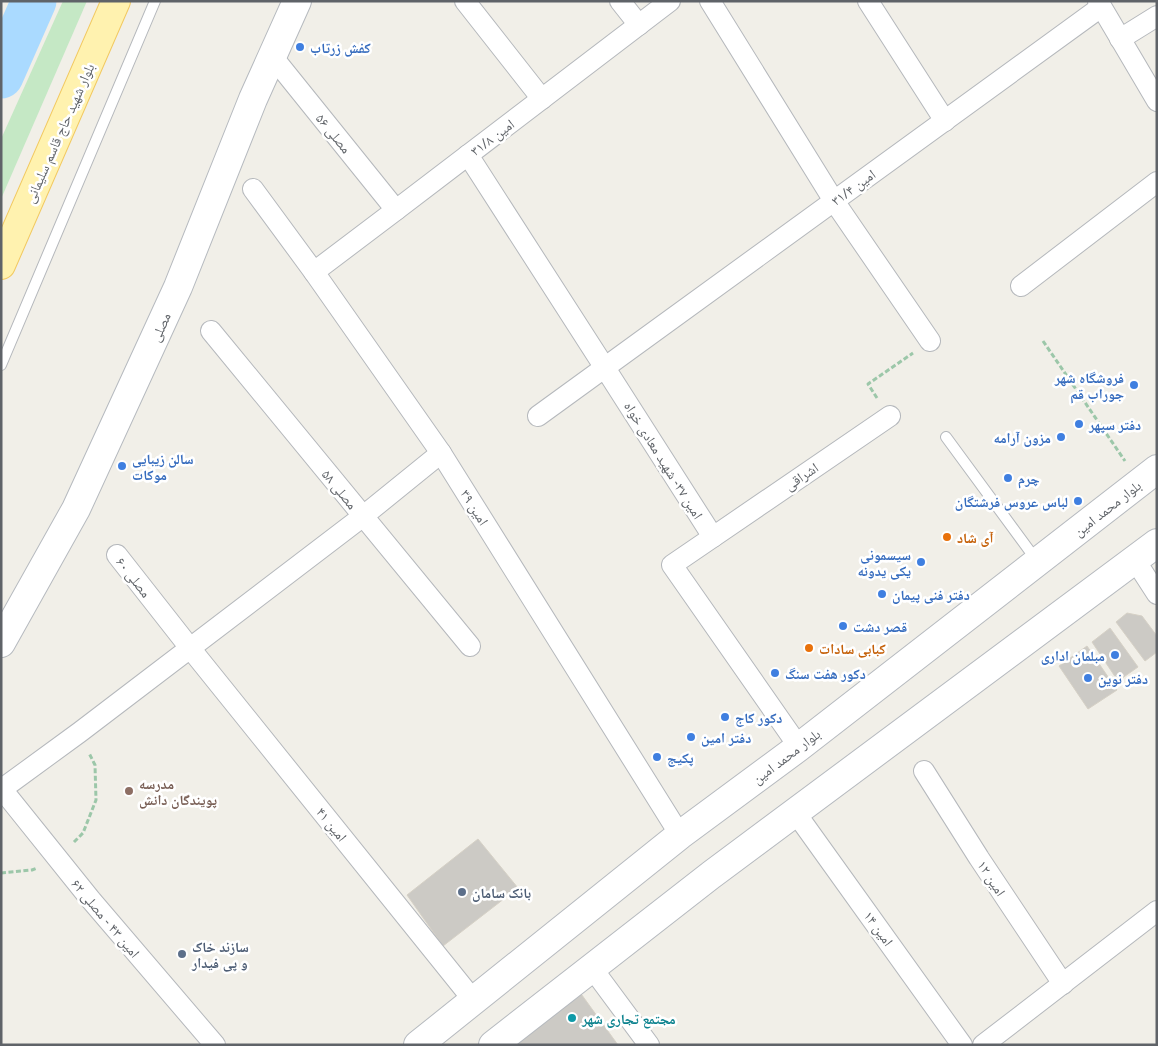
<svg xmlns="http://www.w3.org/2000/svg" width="1158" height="1046" font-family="'Open Sans','Noto Naskh Arabic',sans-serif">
<rect width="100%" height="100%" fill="#f1efe8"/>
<path fill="#c5e8c5" d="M63,1H87L1,199V139Z"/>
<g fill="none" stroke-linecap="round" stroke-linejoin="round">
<path stroke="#aadaff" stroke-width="45" d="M1,76L34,1"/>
</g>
<g fill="#cccac5" stroke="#d6d1c6">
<path d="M1127,613L1142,616L1157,636V652L1145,661L1116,622Z"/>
<path d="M1110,628L1138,667L1118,681L1092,642Z"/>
<path d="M1087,646L1117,690L1088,709L1059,666Z"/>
<path d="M478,839L518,888L443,946L407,895Z"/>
<path d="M579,991L618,1045H512Z"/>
</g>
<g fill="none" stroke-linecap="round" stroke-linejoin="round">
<g stroke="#b5b8bc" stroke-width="12">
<g id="lane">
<path d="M1,365L155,1"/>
<path d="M946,437L1037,561"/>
</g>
</g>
<g stroke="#b5b8bc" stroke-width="22">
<g id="street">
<path d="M465,1L542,99"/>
<path d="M620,1L639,25"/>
<path d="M710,1L834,201L930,341"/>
<path d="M868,1L945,121"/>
<path d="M1098,1L1157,101"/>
<path d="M1120,39L1157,16"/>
<path d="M272,56L396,210"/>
<path d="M468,155L605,368L713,537L672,565L799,747"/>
<path d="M253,189L314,272L441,453L680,835"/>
<path d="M314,272L396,210L670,1"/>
<path d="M1021,286L1157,182"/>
<path d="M211,331L470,646"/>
<path d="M538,416L1101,7"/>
<path d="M713,537L890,416"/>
<path d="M117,555L190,648L474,1001"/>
<path d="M1135,560L1157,594"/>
<path d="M924,771L979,858L1063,984"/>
<path d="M1,788L91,900L215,1045"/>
<path d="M2,789L80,732L362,517L441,453"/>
<path d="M795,812L962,1045"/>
<path d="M592,968L649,1045"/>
<path d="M983,1045L1157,911"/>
</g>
</g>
<g stroke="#b6babf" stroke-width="30">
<g id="secondary">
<path d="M1,643L76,509L178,287L253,99L297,1"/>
<path d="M418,1045L680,835L799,747L1157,469"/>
<path d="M493,1045L711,875L1157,543"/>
</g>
</g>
<g stroke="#f2c960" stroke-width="30">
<path id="primary" d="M1,265L116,1"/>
</g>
<g stroke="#9cc7a9" stroke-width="3" stroke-dasharray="5 2.5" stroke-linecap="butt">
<path d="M1043,341L1125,461"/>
<path d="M877,398L868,384L913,353"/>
<path d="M74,842L83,833L96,800L95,765L89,753"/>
<path d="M1,873L32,870L37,868"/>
</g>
<use href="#lane" stroke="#fff" stroke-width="10"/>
<use href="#street" stroke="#fff" stroke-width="20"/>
<use href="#secondary" stroke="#fff" stroke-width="28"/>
<use href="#primary" stroke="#fff2af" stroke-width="28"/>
</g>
<g fill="#3f7fe0" stroke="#fff" stroke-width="2">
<circle cx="300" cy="47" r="5"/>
<circle cx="1134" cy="385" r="5"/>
<circle cx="1079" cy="424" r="5"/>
<circle cx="1061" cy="437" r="5"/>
<circle cx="122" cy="466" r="5"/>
<circle cx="1008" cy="478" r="5"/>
<circle cx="1078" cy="501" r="5"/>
<circle cx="921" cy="562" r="5"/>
<circle cx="882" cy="594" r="5"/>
<circle cx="843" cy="626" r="5"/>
<circle cx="1115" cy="655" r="5"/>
<circle cx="775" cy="673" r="5"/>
<circle cx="1088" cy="678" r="5"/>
<circle cx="725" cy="717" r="5"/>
<circle cx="691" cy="737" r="5"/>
<circle cx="657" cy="757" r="5"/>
</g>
<g fill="#e8710a" stroke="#fff" stroke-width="2">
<circle cx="947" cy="537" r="5"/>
<circle cx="809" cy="648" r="5"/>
</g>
<circle fill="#8d6e63" stroke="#fff" stroke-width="2" cx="129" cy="791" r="5"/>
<g fill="#5c6f8a" stroke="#fff" stroke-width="2">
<circle cx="462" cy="892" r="5"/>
<circle cx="182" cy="954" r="5"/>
</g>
<circle fill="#0f9aa8" stroke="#fff" stroke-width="2" cx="572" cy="1018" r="5"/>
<g text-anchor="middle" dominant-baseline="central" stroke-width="5" stroke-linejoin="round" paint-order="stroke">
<g font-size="14" font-weight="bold" fill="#366cbe" stroke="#fff" text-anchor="start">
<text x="310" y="47">کفش زرتاب</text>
<text x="1124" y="377" text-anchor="end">فروشگاه شهر<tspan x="1124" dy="16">جوراب قم</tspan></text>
<text x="1089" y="424">دفتر سپهر</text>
<text x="1051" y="437" text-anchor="end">مزون آرامه</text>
<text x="132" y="458">سالن زیبایی<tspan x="132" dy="16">موکات</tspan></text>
<text x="1018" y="478">چرم</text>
<text x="1068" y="501" text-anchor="end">لباس عروس فرشتگان</text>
<text x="911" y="554" text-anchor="end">سیسمونی<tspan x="911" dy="16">یکی یدونه</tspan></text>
<text x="892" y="594">دفتر فنی پیمان</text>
<text x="853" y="626">قصر دشت</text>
<text x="1105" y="655" text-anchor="end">مبلمان اداری</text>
<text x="785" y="673">دکور هفت سنگ</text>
<text x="1098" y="678">دفتر نوین</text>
<text x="735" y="717">دکور کاج</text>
<text x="701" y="737">دفتر امین</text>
<text x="667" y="757">پکیج</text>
</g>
<g font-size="14" fill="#5f6368" stroke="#fff">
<text transform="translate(59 133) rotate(-66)">بلوار شهید حاج قاسم سلیمانی</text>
<text transform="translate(334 133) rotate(51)">مصلی ۵۶</text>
<text transform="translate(492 137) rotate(-37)">امین ۳۱/۸</text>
<text transform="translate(853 187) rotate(-36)">امین ۳۱/۴</text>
<text transform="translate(160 327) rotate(-66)">مصلی</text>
<text transform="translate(664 460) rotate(58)">امین ۳۷- شهید معادی خواه</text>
<text transform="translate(801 476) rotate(-34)">اشراقی</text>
<text transform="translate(340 489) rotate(51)">مصلی ۵۸</text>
<text transform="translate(475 507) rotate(58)">امین ۳۹</text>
<text transform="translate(1107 508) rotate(-38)">بلوار محمد امین</text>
<text transform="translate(134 577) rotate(52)">مصلی ۶۰</text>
<text transform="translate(786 756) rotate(-37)">بلوار محمد امین</text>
<text transform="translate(332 824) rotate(51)">امین ۴۱</text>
<text transform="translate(992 878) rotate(57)">امین ۱۲</text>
<text transform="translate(106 918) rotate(50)">امین ۴۳ - مصلی ۶۲</text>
<text transform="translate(879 928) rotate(54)">امین ۱۴</text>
</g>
<g font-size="14" font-weight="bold" fill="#c56008" stroke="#fff" text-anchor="start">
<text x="957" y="537">آی شاد</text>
<text x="819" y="648">کبابی سادات</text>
</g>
<g font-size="14" font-weight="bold" fill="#785e54" stroke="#fff" text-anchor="start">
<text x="139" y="783">مدرسه<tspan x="139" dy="16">پویندگان دانش</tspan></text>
</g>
<g font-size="14" font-weight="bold" fill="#4e5e75" stroke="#fff" text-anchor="start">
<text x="472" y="892">بانک سامان</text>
<text x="192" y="946">سازند خاک<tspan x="192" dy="16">و پی فیدار</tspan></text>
</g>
<g font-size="14" font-weight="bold" fill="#0d838f" stroke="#fff" text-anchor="start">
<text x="582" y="1018">مجتمع تجاری شهر</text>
</g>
</g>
<rect width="1158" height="1046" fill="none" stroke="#5f6368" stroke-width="5"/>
</svg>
